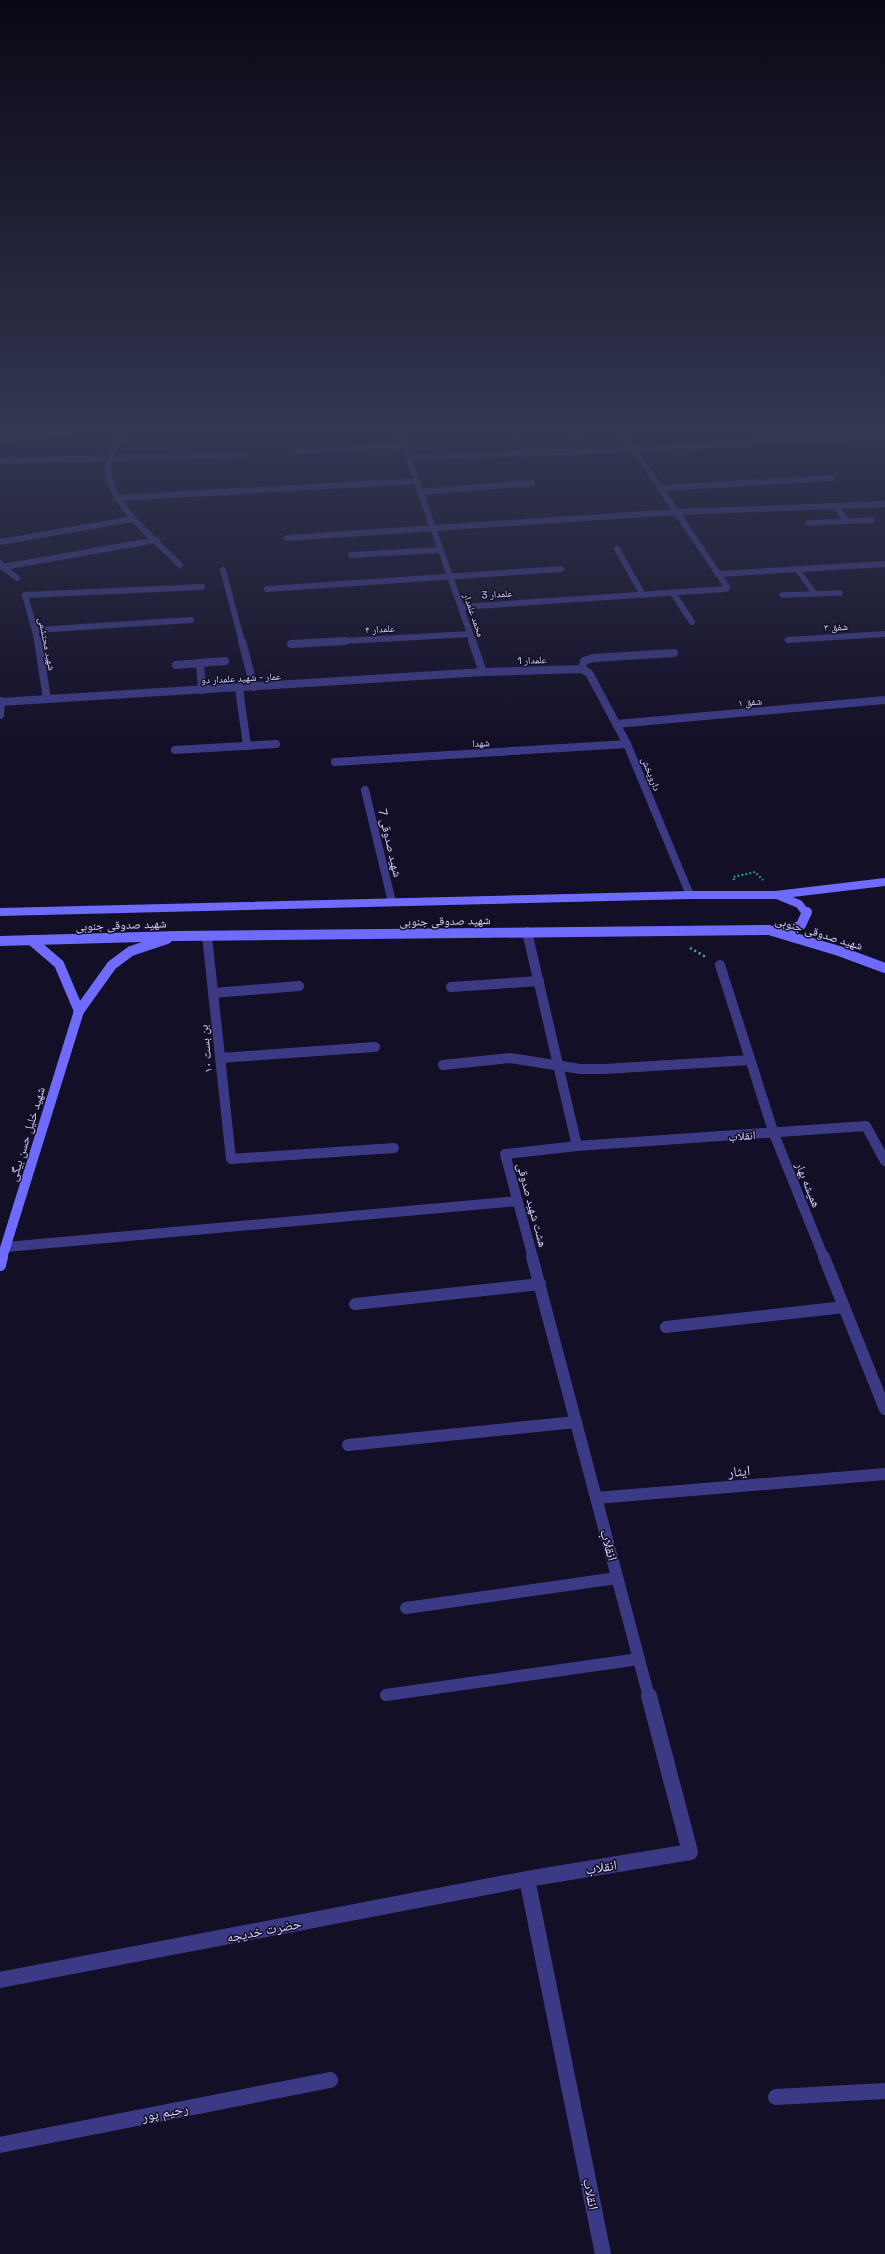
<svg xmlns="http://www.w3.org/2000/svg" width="885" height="2254" font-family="'Space Grotesk','Noto Naskh Arabic',sans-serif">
<rect width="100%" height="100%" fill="#130f26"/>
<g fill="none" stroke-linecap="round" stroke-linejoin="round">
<path stroke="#2fb8b0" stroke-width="2" stroke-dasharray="1.5 2.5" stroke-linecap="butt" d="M734,880L733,877L755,872L763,880"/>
<path stroke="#2fb8b0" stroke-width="2.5" stroke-dasharray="2 3" stroke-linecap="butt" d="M690,948L706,957"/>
<g stroke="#3d3a85" stroke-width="5.5">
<path d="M835,506L847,521"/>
<path d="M808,523L872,520"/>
<path d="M797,569L815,594"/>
<path d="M782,595L840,593"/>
</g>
<g stroke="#3d3a85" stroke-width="6">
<path d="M128,428C122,438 112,448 109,460C100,498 156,540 180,565"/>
<path d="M398,428L473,642"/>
<path d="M511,428L525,452"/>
<path d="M578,450L570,432L621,430"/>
<path d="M296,451L404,445"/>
<path d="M409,458L635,449L885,435"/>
<path d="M0,461L244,455"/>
<path d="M661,488L832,478"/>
<path d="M420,492L532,483"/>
<path d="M117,498L417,481"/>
<path d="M287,538L676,512L885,504"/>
<path d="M0,542L133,519"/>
<path d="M617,549L643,595"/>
<path d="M351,555L441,550"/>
<path d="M0,563L3,567L157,540"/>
<path d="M0,567H3L17,578"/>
<path d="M223,570L242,642"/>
<path d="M718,574L885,564"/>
<path d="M267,589L561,569"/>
<path d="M673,593L692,622"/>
<path d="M461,607L726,589L727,587L620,428"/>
<path d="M36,630L191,620"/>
<path d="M788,640L885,634"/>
<path d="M38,642L25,595L202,587"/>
<path d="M327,642L470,634"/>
</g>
<g stroke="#3d3a85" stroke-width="8">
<path d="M38,641L47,699"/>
<path d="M242,641L254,687"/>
<path d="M472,641L483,672"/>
<path d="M291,644L345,641"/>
<path d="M200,663L225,661"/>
<path d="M176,665L200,663L202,690"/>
<path d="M582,669L584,661L593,658L674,653"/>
<path d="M239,688L247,746"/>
<path d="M0,702L483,672L582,669L589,673L627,744L690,895"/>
<path d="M0,715L1,701"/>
<path d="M616,724L885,700"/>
<path d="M175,750L276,744"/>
<path d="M335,762L627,744"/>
<path d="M365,790L392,902"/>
</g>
<g stroke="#3d3a85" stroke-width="10">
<path d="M527,932L577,1146L505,1154L533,1258"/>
<path d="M207,936L231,1159L394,1148"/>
<path d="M720,965L774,1134L824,1258"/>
<path d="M451,987L539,981"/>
<path d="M213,993L299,986"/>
<path d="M220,1058L375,1047"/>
<path d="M443,1065L510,1058L580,1069H605L750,1060"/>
<path d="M577,1146L866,1126L885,1161"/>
<path d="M6,1247L518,1201"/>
</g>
<g stroke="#3d3a85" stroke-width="12">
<path d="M532,1257L649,1697"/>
<path d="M824,1257L885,1409"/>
<path d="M355,1304L540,1284"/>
<path d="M666,1327L844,1307"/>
<path d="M348,1445L576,1422"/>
<path d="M596,1498L885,1474"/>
<path d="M406,1608L617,1578"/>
<path d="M386,1695L639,1659"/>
</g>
<g stroke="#3d3a85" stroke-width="16">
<path d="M0,1980L527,1879"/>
<path d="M776,2097L885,2091"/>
<path d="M0,2145L330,2080"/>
<path d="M603,2254L527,1879L690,1852L649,1696"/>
</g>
<path stroke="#3d3a85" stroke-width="6" d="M0,439L110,428"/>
<g stroke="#6f6bff" stroke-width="8">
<path d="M777,895L799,904L806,913"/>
<path d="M0,912L690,895H776L885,882"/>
</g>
<g stroke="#6f6bff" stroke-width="10">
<path d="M777,929H792L801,925L807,912"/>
<path d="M31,940L59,964L79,1011L112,965L131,951L167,939"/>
<path d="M0,941L177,936L769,930L839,951L885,968"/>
<path d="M2,1258L79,1011"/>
</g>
<path stroke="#6f6bff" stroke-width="12" d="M0,1265L2,1257"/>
</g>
<linearGradient id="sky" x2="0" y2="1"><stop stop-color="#0a0815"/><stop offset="0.58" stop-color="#333752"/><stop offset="1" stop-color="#333752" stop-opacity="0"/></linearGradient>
<rect width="885" height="744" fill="url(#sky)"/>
<g text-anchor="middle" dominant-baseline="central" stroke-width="3" stroke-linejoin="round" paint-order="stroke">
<g font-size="10" fill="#d9d4ff" stroke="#130f26">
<text transform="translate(497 594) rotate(-4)">علمدار 3</text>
<text transform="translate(474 615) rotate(71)">محمد علمدار</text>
<text transform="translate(836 627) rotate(-3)">شفق ۳</text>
<text transform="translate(380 629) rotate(-3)">علمدار ۴</text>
<text transform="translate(47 644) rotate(79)">شهید محتشمی</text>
<text transform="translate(532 660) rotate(-2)">علمدار 1</text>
<text transform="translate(241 678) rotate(-3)">عمار - شهید علمدار دو</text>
<text transform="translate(750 702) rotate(-5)">شفق ۱</text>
<text transform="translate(481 743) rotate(-3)">شهدا</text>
<text transform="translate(651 774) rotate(68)">داروپخش</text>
</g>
<g font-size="12" fill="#d9d4ff" stroke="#130f26">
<text transform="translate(390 843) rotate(77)">شهید صدوقی 7</text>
<text transform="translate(445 921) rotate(-1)">شهید صدوقی جنوبی</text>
<text transform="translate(121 925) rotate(-2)">شهید صدوقی جنوبی</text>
<text transform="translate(819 933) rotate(17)">شهید صدوقی جنوبی</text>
<text transform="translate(206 1049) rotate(-96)">بن بست ۱۰</text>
<text transform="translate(27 1134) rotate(-73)">شهید خلیل حسن بیگی</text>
<text transform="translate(742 1136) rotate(-4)">انقلاب</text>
<text transform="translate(808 1185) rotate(68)">همیشه بهار</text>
<text transform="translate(532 1205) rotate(75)">هشت شهید صدوقی</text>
</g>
<g font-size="14" fill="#d9d4ff" stroke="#130f26">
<text transform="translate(739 1471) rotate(-5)">ایثار</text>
<text transform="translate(609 1545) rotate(75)">انقلاب</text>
<text transform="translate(601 1867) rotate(-9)">انقلاب</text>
<text transform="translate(264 1930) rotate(-11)">حضرت خدیجه</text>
<text transform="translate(165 2112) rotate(-11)">رحیم پور</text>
<text transform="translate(591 2194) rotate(79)">انقلاب</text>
</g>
</g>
</svg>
